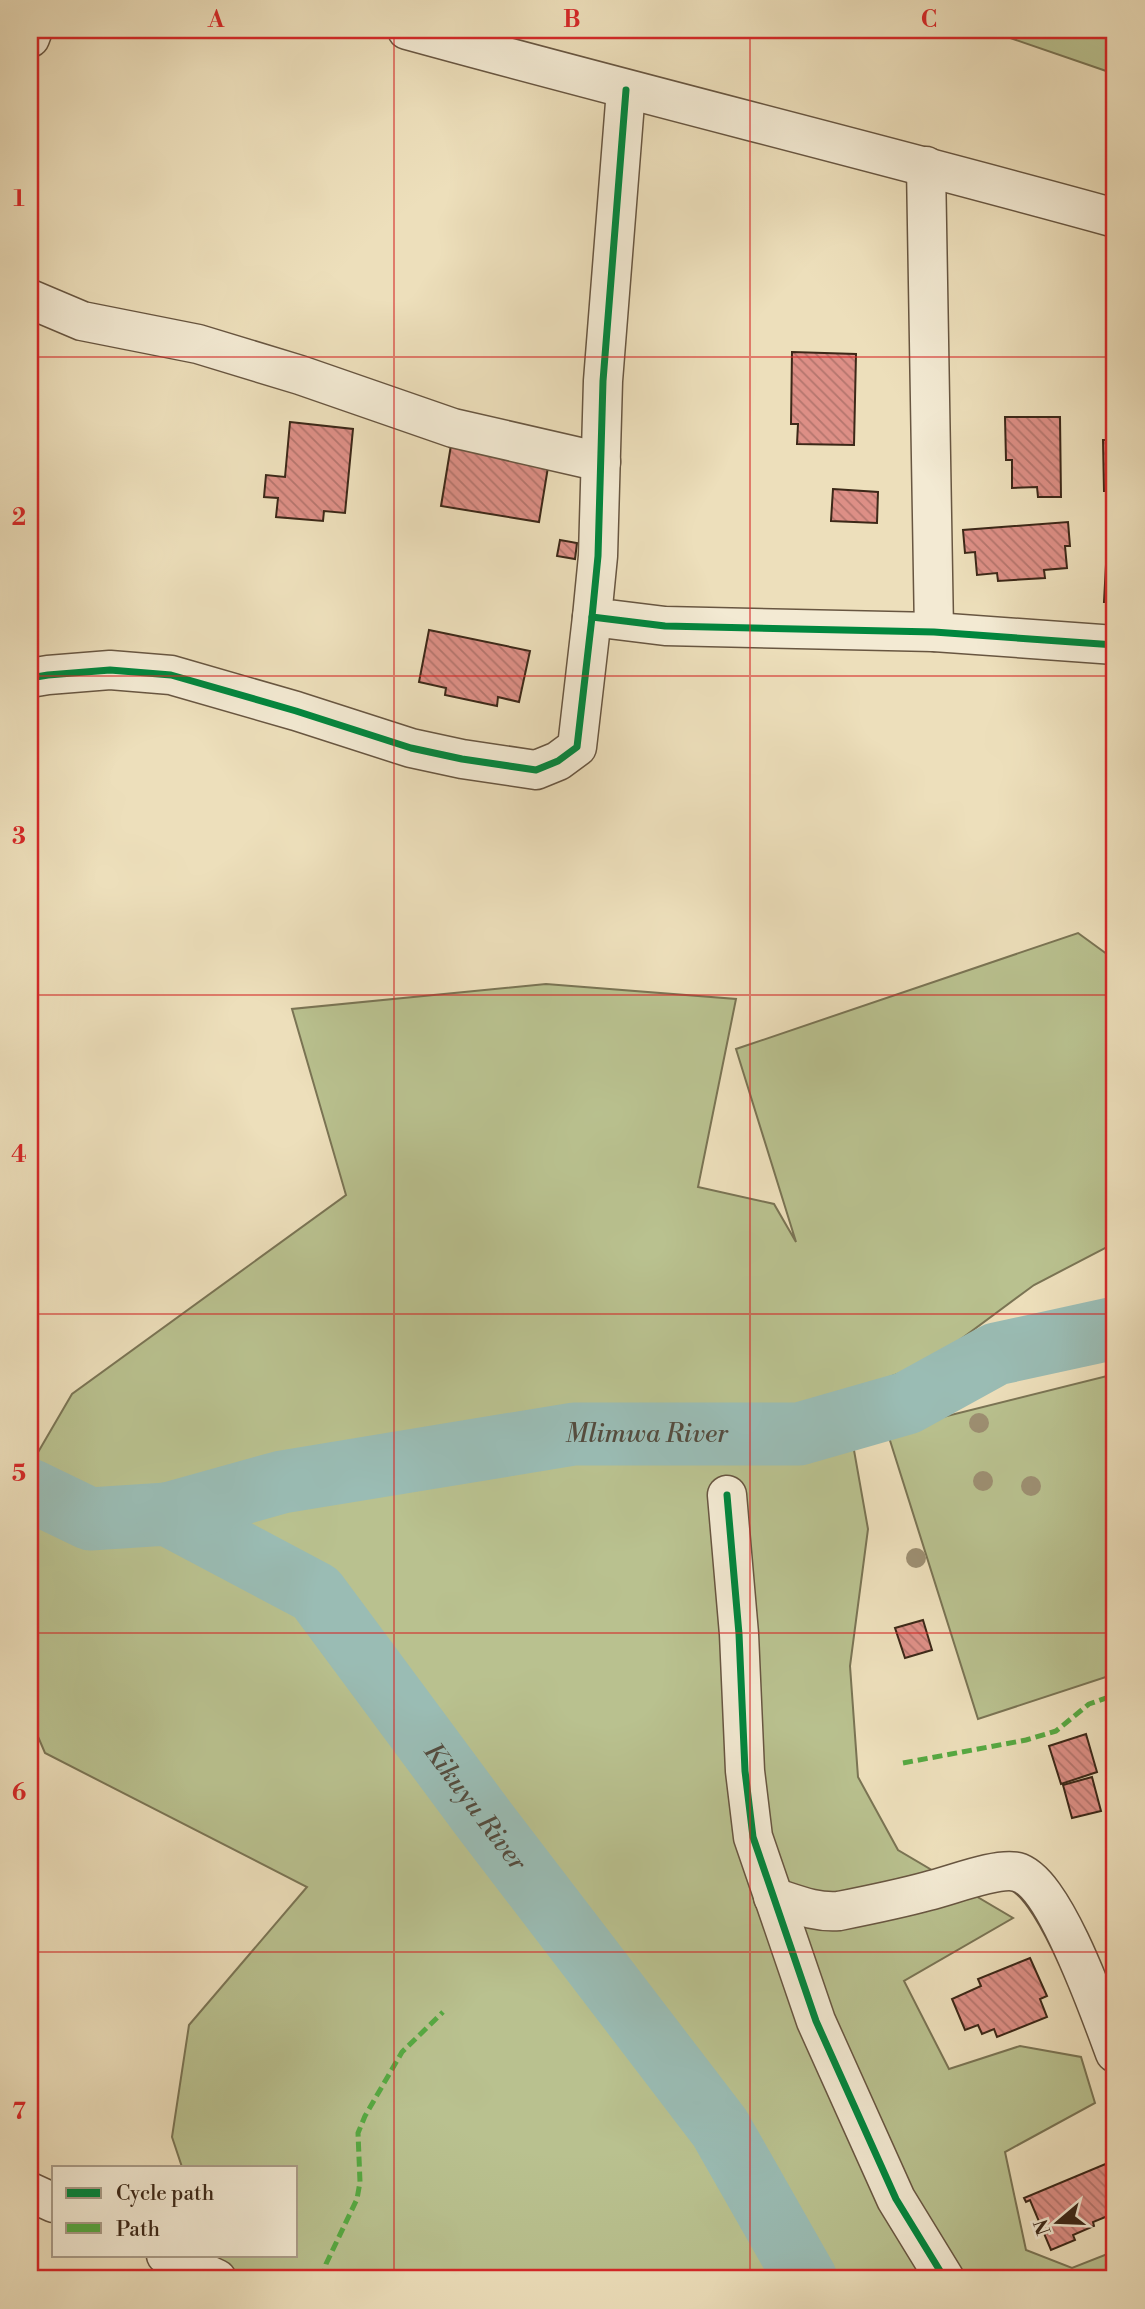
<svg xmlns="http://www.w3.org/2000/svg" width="1145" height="2309" font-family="'Libre Bodoni',serif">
<defs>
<pattern id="building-back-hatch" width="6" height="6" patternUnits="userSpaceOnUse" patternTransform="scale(1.75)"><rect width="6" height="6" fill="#dd8f86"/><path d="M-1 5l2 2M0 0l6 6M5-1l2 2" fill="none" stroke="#b4756d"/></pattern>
</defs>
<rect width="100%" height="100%" fill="#eddfbb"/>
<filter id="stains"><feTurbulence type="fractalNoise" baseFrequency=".00286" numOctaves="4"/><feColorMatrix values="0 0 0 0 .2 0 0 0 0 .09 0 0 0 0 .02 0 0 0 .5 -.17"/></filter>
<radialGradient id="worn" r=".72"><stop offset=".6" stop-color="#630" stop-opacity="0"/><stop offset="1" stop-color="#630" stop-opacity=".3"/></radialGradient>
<g fill="#b9c18f" stroke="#7a7454" stroke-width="2">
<path d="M987,30H1115V74Z"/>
<path d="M1078,933L1115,960V1243L1034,1285L930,1362L844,1394L868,1529L850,1666L858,1777L898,1850L1013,1918L904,1981L949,2069L1020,2046L1081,2057L1095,2103L1005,2152L1026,2250L1072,2268L1115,2251V2279H219L211,2255H296V2167H182L172,2137L189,2025L307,1887L45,1753L30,1718V1466L72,1394L346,1195L292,1009L546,984L736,999L698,1187L774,1204L796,1242L736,1049Z"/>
<path d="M1115,1374V1674L978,1719L887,1431Z"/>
</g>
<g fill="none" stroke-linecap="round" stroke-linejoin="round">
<g stroke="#9abcb4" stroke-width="63">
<path id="s1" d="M30,1490L90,1519L167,1514L316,1593L482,1817L720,2128L806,2279"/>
<path id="s2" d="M167,1514L282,1482L574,1434H799L907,1403L996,1354L1115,1328"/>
</g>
</g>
<g fill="url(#building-back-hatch)" stroke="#3c2818" stroke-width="2">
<path d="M792,352L856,354L854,445L797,444L798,424H791Z"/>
<path d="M1005,417H1060L1061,497H1038L1037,487L1012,488V460H1006Z"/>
<path d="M290,422L353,429L345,513L324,511L323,521L276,517L278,498L264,497L266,475L285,477Z"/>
<path d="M452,439L550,455L539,522L441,506Z"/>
<path d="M1103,440H1115V491H1104Z"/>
<path d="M833,489L878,492L877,523L831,521Z"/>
<path d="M1068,522L1070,546H1065L1067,568L1044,570L1045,578L998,581L997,573L977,575L975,552L965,553L963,530Z"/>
<path d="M1108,528L1115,529V602H1104Z"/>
<path d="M560,540L577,543L575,559L557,556Z"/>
<path d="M429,630L530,651L519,702L498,697L497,706L445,695L446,688L419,682Z"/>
<path d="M923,1620L932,1650L905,1658L895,1628Z"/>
<path d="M1086,1734L1097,1772L1061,1784L1049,1746Z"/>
<path d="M1092,1777L1101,1811L1072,1818L1063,1785Z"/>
<path d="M1030,1958L1047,1996L1040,1999L1047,2017L997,2037L994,2029L982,2034L978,2025L965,2030L952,1999L981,1986L978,1979Z"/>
<path d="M1115,2160V2213L1093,2222L1094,2226L1073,2235L1075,2240L1051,2250L1030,2200L1026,2202L1024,2198Z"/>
</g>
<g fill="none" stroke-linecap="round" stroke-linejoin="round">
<g stroke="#685641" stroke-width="41">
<g id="street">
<path d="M407,30C643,95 880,153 1115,218"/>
<path d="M30,38L33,30"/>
<path d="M626,90L603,381L598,556L592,617L665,626L934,632L1115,645"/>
<path d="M926,166L934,632"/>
<path d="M30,299L82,321L198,344L300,375L453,428L601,462"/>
<path d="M30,678L48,675L110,670L171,675L296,711L411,748L462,759L536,770L558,761L577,747L592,617"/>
<path d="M727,1495L739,1634L745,1771L753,1837L816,2021L896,2199L945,2279"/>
<path d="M773,1897C795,1904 816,1913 839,1911C869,1905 899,1899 928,1891C950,1886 997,1867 1017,1872C1055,1882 1101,2016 1115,2053"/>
<path d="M30,2192L54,2203"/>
<path d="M166,2255L217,2279"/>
</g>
</g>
<use href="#street" stroke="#f3ead3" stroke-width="38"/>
<g stroke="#55aa42" stroke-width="5" stroke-dasharray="10 5" stroke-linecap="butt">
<path d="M903,1763L1026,1740L1056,1731L1089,1704L1115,1695"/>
<path d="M323,2279L326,2264L357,2199L360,2182L358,2133L365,2116L402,2052L443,2012"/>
</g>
<g stroke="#f3ead3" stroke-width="11">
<g id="cycleway">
<path d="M626,90L603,381L598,556L592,617L665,626L934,632L1115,645"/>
<path d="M30,678L48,675L110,670L171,675L296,711L411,748L462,759L536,770L558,761L577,747L592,617"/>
<path d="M727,1495L739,1634L745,1771L753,1837L816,2021L896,2199L945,2279"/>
</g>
</g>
<use href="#cycleway" stroke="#00873e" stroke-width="7"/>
</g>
<g fill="#9d8f72">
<circle cx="979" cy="1423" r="10"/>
<circle cx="983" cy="1481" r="10"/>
<circle cx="1031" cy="1486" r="10"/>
<circle cx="916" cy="1558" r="10"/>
</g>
<path fill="none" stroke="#d62828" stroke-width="2" stroke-opacity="0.55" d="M394,30V2279M750,30V2279M30,357H1115M30,676H1115M30,995H1115M30,1314H1115M30,1633H1115M30,1952H1115"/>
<g text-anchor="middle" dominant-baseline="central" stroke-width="6" stroke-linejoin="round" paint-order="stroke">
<g font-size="26" font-style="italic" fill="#544d3f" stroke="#f3ead3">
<text stroke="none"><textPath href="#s2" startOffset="488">Mlimwa River</textPath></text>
<text stroke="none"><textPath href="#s1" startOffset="579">Kikuyu River</textPath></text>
</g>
</g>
<rect width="1145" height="2309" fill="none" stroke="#eddfbb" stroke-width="77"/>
<rect x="52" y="2166" width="245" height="91" fill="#f3ead3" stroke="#aa9c88" stroke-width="2"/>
<rect x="66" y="2188" width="35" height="10" fill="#00873e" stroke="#aa9c88" stroke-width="2"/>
<text x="116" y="2200" font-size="21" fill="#3c2818">Cycle path</text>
<rect x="66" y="2223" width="35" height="10" fill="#55aa42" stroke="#aa9c88" stroke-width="2"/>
<text x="116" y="2236" font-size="21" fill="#3c2818">Path</text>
<g transform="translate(1058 2222) rotate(251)" stroke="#f3ead3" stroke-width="5" paint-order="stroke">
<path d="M0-5L12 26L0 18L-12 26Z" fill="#3c2818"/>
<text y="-10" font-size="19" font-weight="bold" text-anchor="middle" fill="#3c2818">N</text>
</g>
<rect x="38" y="38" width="1068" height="2232" fill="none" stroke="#d62828" stroke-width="2.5"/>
<g font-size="23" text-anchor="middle" font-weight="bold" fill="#d62828">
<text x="216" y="27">A</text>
<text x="572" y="27">B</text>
<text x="929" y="27">C</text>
<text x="19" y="206">1</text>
<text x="19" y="525">2</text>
<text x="19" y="844">3</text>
<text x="19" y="1162">4</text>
<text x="19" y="1481">5</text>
<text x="19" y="1800">6</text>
<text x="19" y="2119">7</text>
</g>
<rect width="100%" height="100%" filter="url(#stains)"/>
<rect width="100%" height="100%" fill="url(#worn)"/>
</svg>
